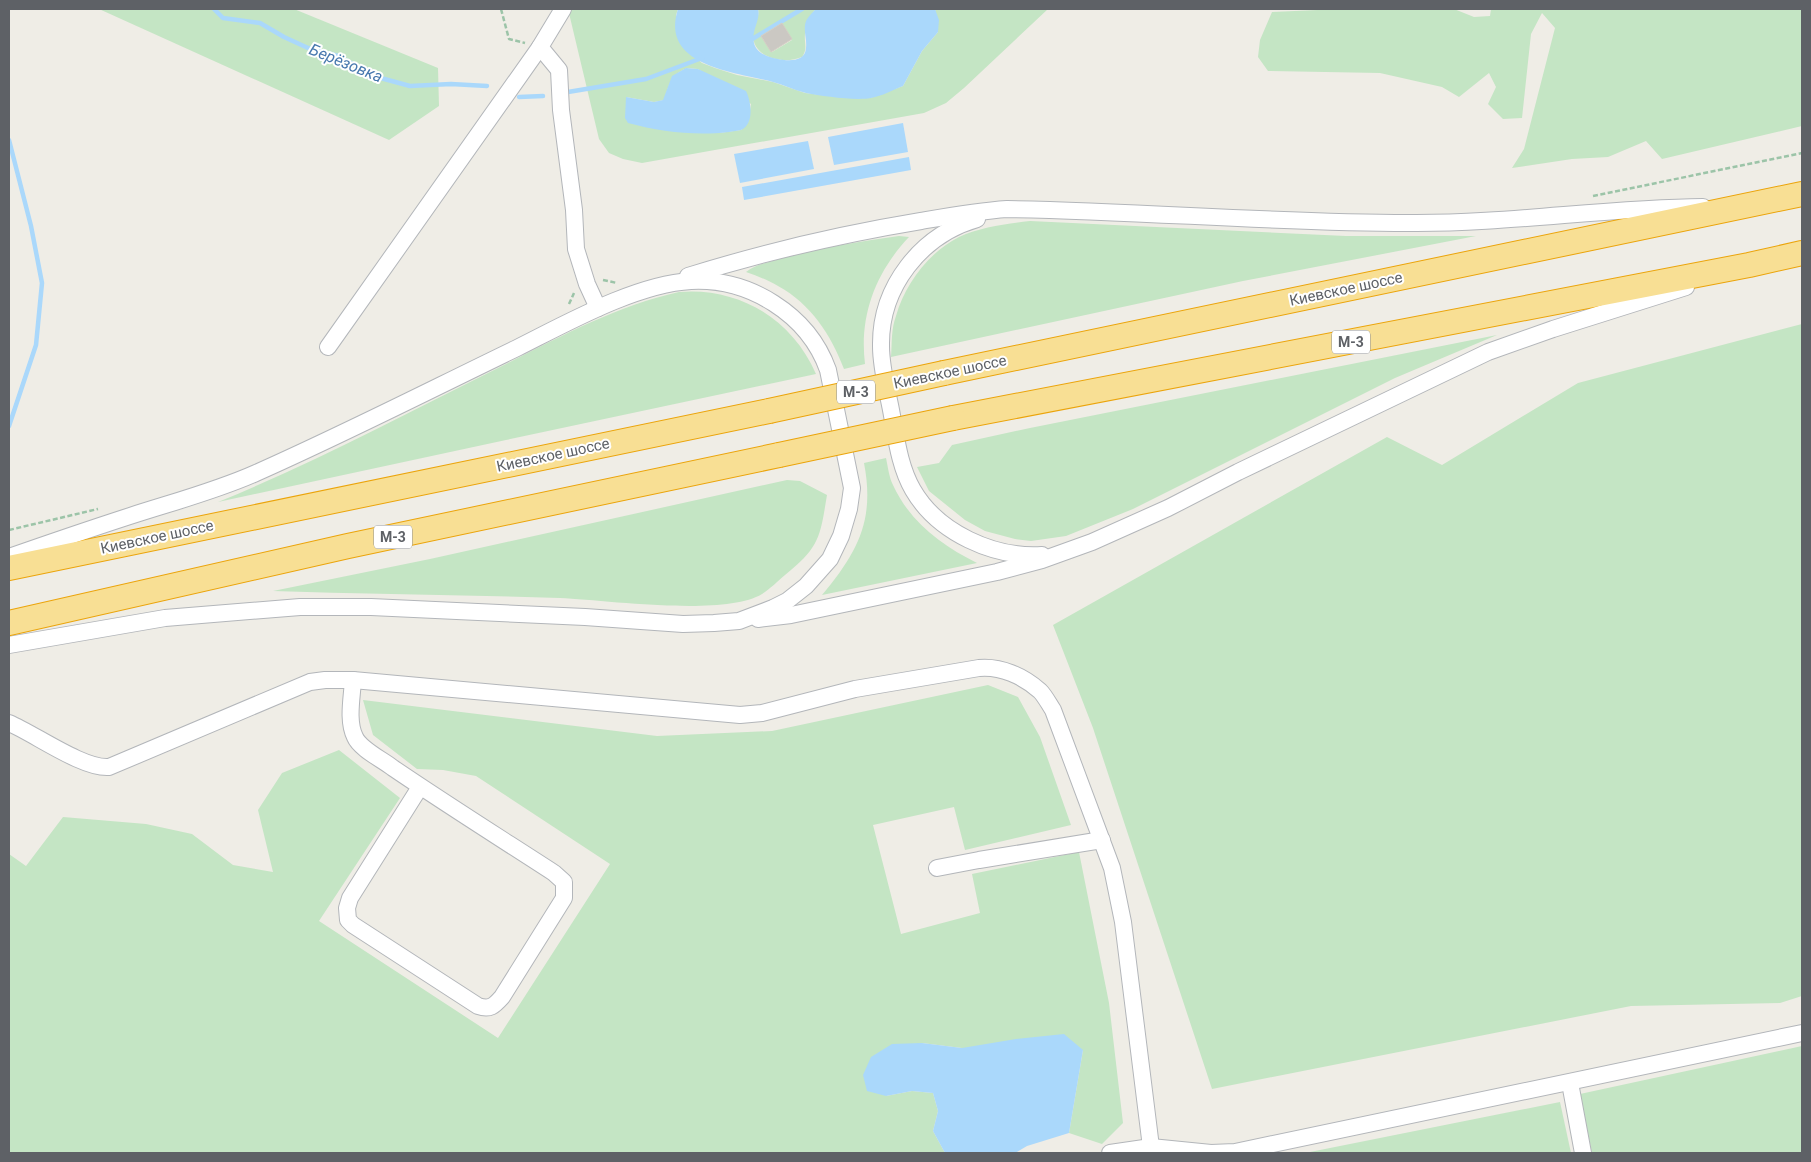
<svg xmlns="http://www.w3.org/2000/svg" width="1811" height="1162" font-family="Roboto,sans-serif">
<rect width="100%" height="100%" fill="#efede6"/>
<g fill="#c4e5c4" fill-rule="evenodd">
<path d="M99,9H294L438,68L439,106L389,140Z"/>
<path d="M568,9H678L676,15L682,46L702,63L715,68L737,75L773,82L805,93L839,97L870,98L903,86L922,51L938,32L935,9H1048L964,88L946,103L924,113L642,163L623,159L609,153L599,139ZM687,68L698,69L751,104L748,122L741,130L719,133H689L626,97L654,102L664,100C670,84 669,76 687,68Z"/>
<path d="M758,9H816C809,16 806,24 805,34C804,43 808,49 802,57C783,65 750,58 753,31C754,23 760,17 758,9ZM781,23L792,40L772,52L761,36Z"/>
<path d="M1340,9H1454L1474,17L1490,16L1491,9H1802V126L1662,159L1646,141L1608,157L1572,159L1512,168L1524,149L1555,28L1542,13L1531,34L1522,118L1503,119L1488,104L1496,87L1489,73L1459,97L1442,87L1380,73L1268,71L1258,57L1260,40L1272,12Z"/>
<path d="M1030,221L1346,236H1476L1243,281L891,357C892,343 891,329 896,316C905,284 929,252 959,237C981,227 1006,224 1030,221Z"/>
<path d="M899,236L909,237C876,272 859,315 865,364L844,369C831,335 811,304 778,286C768,280 757,276 746,272C755,265 765,263 776,260C816,248 857,242 899,236Z"/>
<path d="M679,292C739,287 792,319 816,374L506,440L218,502C314,463 405,414 498,368C556,339 615,306 679,292Z"/>
<path d="M1802,324V996L1780,1003L1631,1006L1212,1089L1093,728L1053,625L1387,437L1442,465L1578,383Z"/>
<path d="M1497,335L1395,378L1133,509L1066,536L1031,541L1015,539L985,531L965,520L929,491L917,467L939,463L952,445L1030,428Z"/>
<path d="M886,458C888,467 889,477 893,485C910,522 941,545 977,563L822,595C858,552 875,520 864,463Z"/>
<path d="M787,480L800,481L827,495C820,537 820,547 785,575C778,581 770,589 762,594C725,617 606,600 560,598C464,595 368,594 273,591L430,559Z"/>
<path d="M988,685L1018,697L1040,737L1071,825L965,850L954,807L873,825L901,934L980,913L972,874L1079,852L1109,1003L1123,1123L1102,1144L1069,1133L1083,1050L962,1048L922,1043L886,1096L912,1091L933,1093L938,1111L933,1131L945,1153H9V854L26,866L63,817L146,824L192,834L233,865L273,872L258,810L282,773L339,750L400,798L319,921L498,1038L610,864L476,776L443,770L417,769L373,735L363,700L657,736L772,731Z"/>
<path d="M1802,1046V1153H1592L1580,1094Z"/>
<path d="M1560,1102L1571,1153H1305Z"/>
</g>
<g fill="#aad8fb">
<path d="M678,9H758C761,20 751,30 754,43C755,49 761,54 767,56C778,60 805,66 806,48C807,40 804,33 805,25C806,18 812,13 816,9H935L939,20L938,32L922,51L903,86C893,90 882,96 871,98C855,101 822,96 806,93C794,90 784,85 773,82C737,72 659,67 678,9Z"/>
<path d="M686,68L698,69L746,91C751,101 755,124 741,130C738,131 733,131 729,132C696,136 661,132 628,123L625,118L626,97L654,102L663,100L672,76Z"/>
<path d="M903,123L908,152L834,165L828,137Z"/>
<path d="M808,141L814,169L740,183L734,154Z"/>
<path d="M909,157L911,170L744,200L742,187Z"/>
<path d="M1064,1034L1083,1050L1069,1133L1027,1146L1015,1153H945L933,1131L938,1111L933,1093L912,1091L886,1096L867,1091L863,1075L871,1057L892,1044L922,1043L962,1048L1016,1039Z"/>
</g>
<g fill="none" stroke-linecap="round" stroke-linejoin="round">
<g stroke="#aad8fb" stroke-width="4.5">
<path d="M214,9L223,18L260,23L284,37L308,48L338,56L377,77L410,86L451,84L487,86"/>
<path d="M749,41L802,9"/>
<path d="M568,92L646,79L702,58"/>
<path d="M519,97L543,96"/>
<path d="M9,140L31,226L42,283L36,345L9,426"/>
</g>
</g>
<path fill="#cbc8c3" stroke="#d4cfc5" d="M782,23L792,39L771,52L761,36Z"/>
<g fill="none" stroke-linecap="round" stroke-linejoin="round">
<g stroke="#b3b6ba" stroke-width="18">
<g id="minor">
<path d="M563,9L540,47L559,70L561,110L574,210L576,249L587,284L598,308"/>
<path d="M977,219C921,235 880,287 881,346C881,368 887,389 891,410C896,436 899,466 913,490C938,533 994,558 1042,555"/>
<path d="M688,276C765,252 842,234 921,221C950,216 978,211 1007,209C1141,211 1275,223 1408,223C1506,224 1604,208 1703,207"/>
<path d="M328,347L540,47"/>
<path d="M9,557C49,543 90,529 130,516C173,502 216,491 256,473C344,434 430,390 517,348C567,323 636,284 691,281C749,278 808,314 828,370L852,488L849,509L841,536L830,559L806,586L787,601L773,608L739,621L714,623L683,624L585,617L371,607H300L165,618L9,645"/>
<path d="M758,619L791,615L997,572L1042,560L1092,542L1168,508L1238,472L1488,352L1553,329L1686,287"/>
<path d="M353,680C352,698 347,721 355,737C360,749 383,760 393,768C446,804 500,838 554,873L564,882V898L502,997C494,1006 490,1010 478,1006L353,925L348,920L347,908L350,898L420,787"/>
<path d="M9,723C35,734 83,769 109,767L310,682L325,680H353L740,715L762,713L855,689L979,668C1001,666 1023,676 1040,691C1045,696 1049,704 1053,710L1112,868L1123,922L1151,1147"/>
<path d="M937,868L979,860L1102,840"/>
<path d="M1570,1083L1583,1153"/>
<path d="M1110,1153L1151,1147L1211,1153L1235,1152L1802,1033"/>
</g>
</g>
<g stroke="#eba40b" stroke-width="26">
<g id="highway">
<path d="M944,373L1802,194"/>
<path d="M953,418L1749,265L1802,253"/>
<path d="M9,568L769,411"/>
<path d="M9,623L348,546L779,455"/>
</g>
</g>
<g stroke="#9cc4a8" stroke-width="2.5" stroke-dasharray="5 2.5" stroke-linecap="butt">
<path d="M501,9L509,39L525,43"/>
<path d="M1593,196L1802,153"/>
<path d="M603,280L617,283"/>
<path d="M569,304L574,293"/>
<path d="M9,530L98,509"/>
</g>
<use href="#minor" stroke="#fff" stroke-width="16"/>
<use href="#highway" stroke="#f8df94" stroke-width="24"/>
<g stroke="#eba40b" stroke-width="26" stroke-linecap="butt">
<g id="highway-bridge">
<path d="M769,411L944,373"/>
<path d="M779,455L953,418"/>
</g>
</g>
<use href="#highway-bridge" stroke="#f8df94" stroke-width="24"/>
</g>
<g text-anchor="middle" dominant-baseline="central" stroke-width="4" stroke-linejoin="round" paint-order="stroke">
<g fill="#fff" stroke="#8e9094" stroke-width="1">
<rect x="1332" y="330.5" width="38" height="23" rx="4"/>
<rect x="837" y="380.5" width="38" height="23" rx="4"/>
<rect x="374" y="525.5" width="38" height="23" rx="4"/>
</g>
<g font-size="14" font-weight="bold" fill="#5e6166">
<text x="1351" y="342">М-3</text>
<text x="856" y="392">М-3</text>
<text x="393" y="537">М-3</text>
</g>
<g font-size="15" fill="#5e6166" stroke="#fff">
<text transform="translate(1346 289) rotate(-12)">Киевское шоссе</text>
<text transform="translate(950 372) rotate(-12)">Киевское шоссе</text>
<text transform="translate(553 455) rotate(-12)">Киевское шоссе</text>
<text transform="translate(157 537) rotate(-12)">Киевское шоссе</text>
</g>
<g font-size="16" font-style="italic" fill="#4778ae" stroke="#fff">
<text transform="translate(346 63) rotate(22)">Берёзовка</text>
</g>
</g>
<rect width="1811" height="1162" fill="none" stroke="#5e6166" stroke-width="20"/>
</svg>
